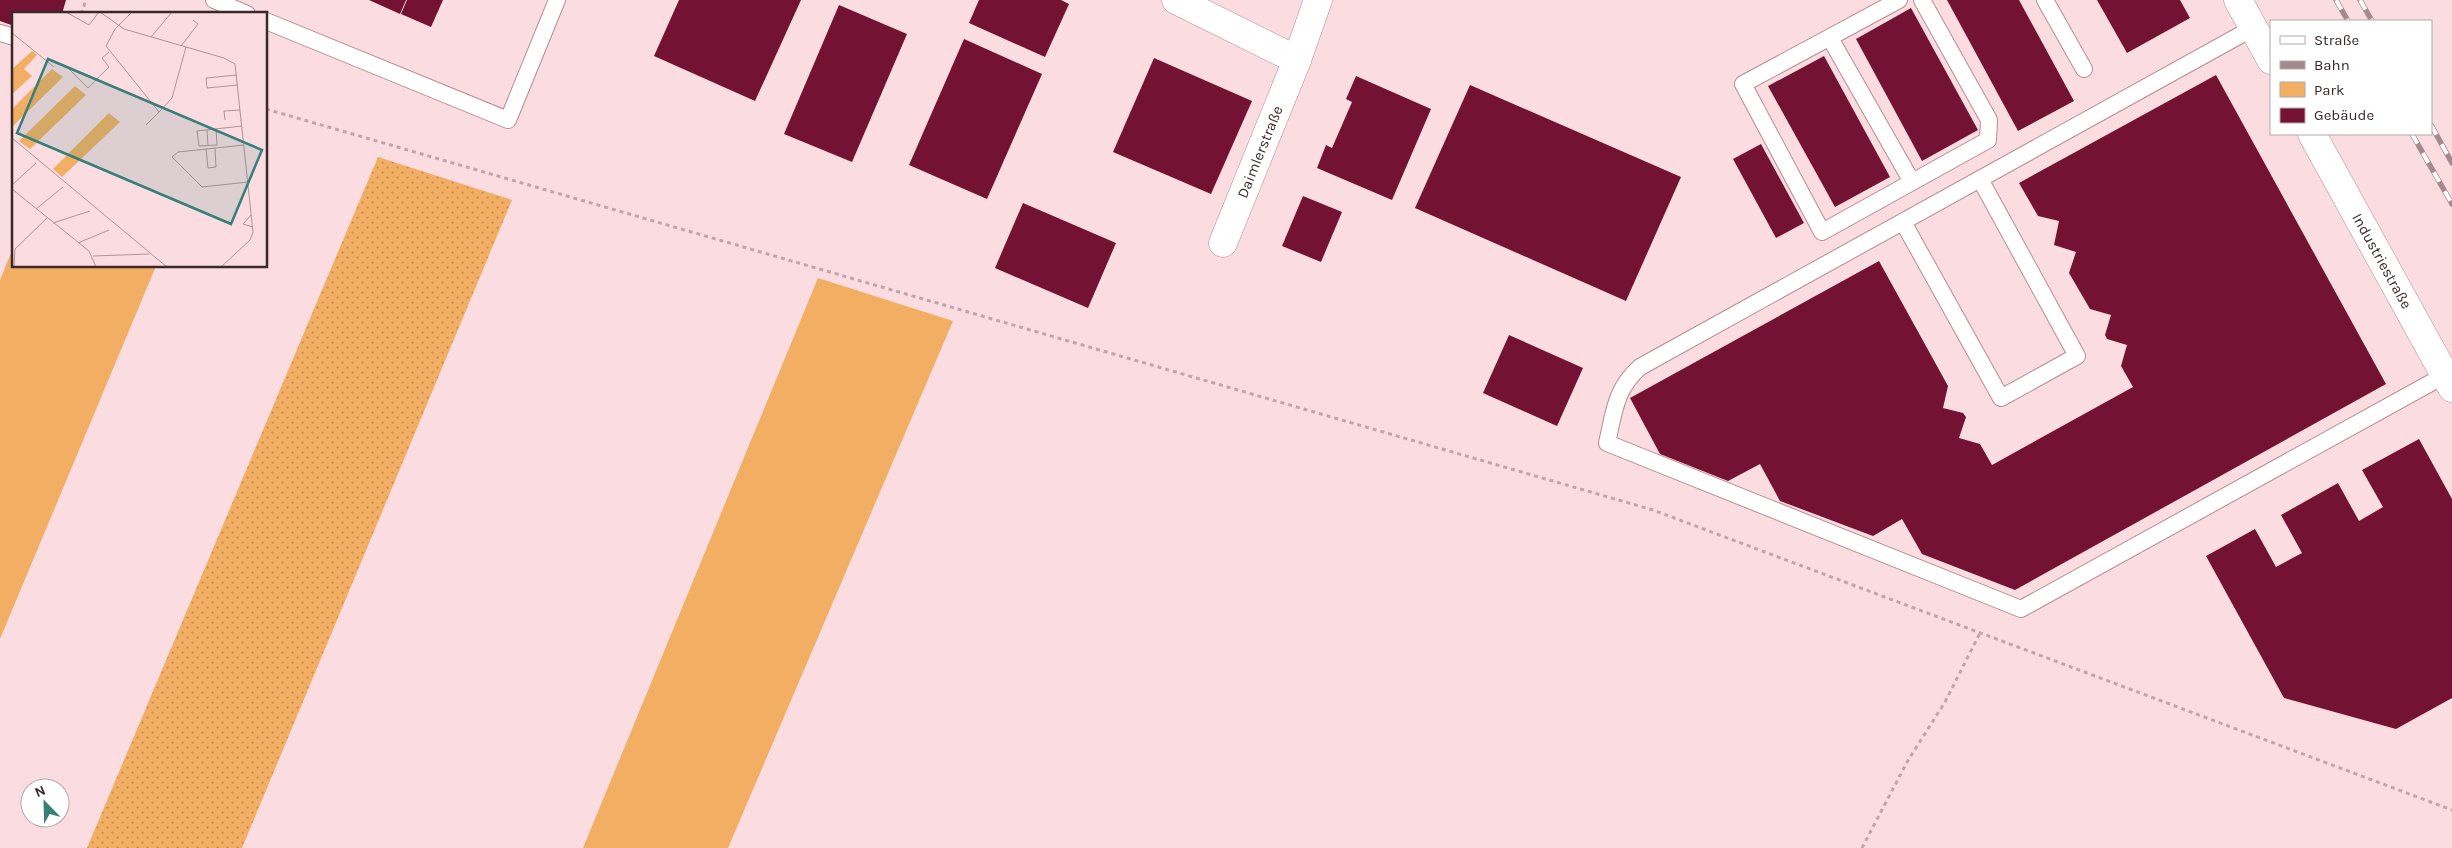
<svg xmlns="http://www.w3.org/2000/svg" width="2452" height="848" font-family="Karla,sans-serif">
<defs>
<pattern id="grass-dots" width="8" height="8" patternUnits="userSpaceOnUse" patternTransform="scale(1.25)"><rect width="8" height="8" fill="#f2af63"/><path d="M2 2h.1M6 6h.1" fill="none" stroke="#c58e52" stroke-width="1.8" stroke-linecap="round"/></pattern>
</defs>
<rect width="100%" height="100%" fill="#fbdce1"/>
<path fill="url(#grass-dots)" d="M378,157L512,200L242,848H87Z"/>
<g fill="#f2af63">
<path d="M14,246V266H156L0,639V280Z"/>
<path d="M818,278L953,321L728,848H583Z"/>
</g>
<g fill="#731232">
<path d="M0,0H66L62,14H14V26L0,21Z"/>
<path d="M369,0H406L400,14Z"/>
<path d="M407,0H443L431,27L401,14Z"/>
<path d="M679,0H801L755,101L654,56Z"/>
<path d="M979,0H1061L1069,4L1045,57L969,23Z"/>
<path d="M1947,0H2019L2074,101L2018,131Z"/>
<path d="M2097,0H2180L2190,18L2127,53Z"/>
<path d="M839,5L907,34L852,162L784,134Z"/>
<path d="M1911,8L1978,130L1922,161L1856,39Z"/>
<path d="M964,39L1042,74L987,199L909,165Z"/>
<path d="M1824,56L1890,177L1835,207L1768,86Z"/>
<path d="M1154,58L1252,101L1211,194L1113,152Z"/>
<path d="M2216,75L2386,384L2015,590L1922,554L1902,519L1873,536L1780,501L1760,464L1728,481L1660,454L1630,398L1879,261L1948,386L1943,408L1963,413L1966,417L1959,438L1980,444L1992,465L2133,387L2121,366L2127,345L2107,339L2105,335L2111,315L2090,309L2069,273L2076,252L2054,245L2059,221L2038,216L2019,183Z"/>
<path d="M1356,76L1431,109L1392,200L1317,168L1326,145L1332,148L1352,102L1346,99Z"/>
<path d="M1470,85L1681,177L1626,301L1415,208Z"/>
<path d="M1761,144L1804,223L1776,238L1733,159Z"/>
<path d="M1303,196L1342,212L1321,262L1282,246Z"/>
<path d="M1023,203L1116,243L1088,308L995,268Z"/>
<path d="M1509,335L1583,368L1557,426L1483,393Z"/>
<path d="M2419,439L2452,499V698L2396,729L2284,698L2206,556L2255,529L2276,567L2302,553L2281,515L2338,483L2359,521L2383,507L2362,470Z"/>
</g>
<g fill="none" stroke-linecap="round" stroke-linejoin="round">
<g stroke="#b98b92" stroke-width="18">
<g id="service">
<path d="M214,0L247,14"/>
<path d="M1899,0L1743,84L1822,232L1988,140L1989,120L1922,0"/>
<path d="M2045,0L2084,69"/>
<path d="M266,21L508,120L557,0"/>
<path d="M2253,28L1640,367C1615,389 1614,413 1607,443L2021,609L2445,375"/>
<path d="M0,33L14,37"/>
<path d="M1830,38L1912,182"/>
<path d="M1903,222L2001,398L2077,356L1980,179"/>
</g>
</g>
<g stroke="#b98b92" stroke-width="29">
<g id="minor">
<path d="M1176,0L1297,60L1318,0"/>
<path d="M2238,0L2271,60"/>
<path d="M2312,134L2452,388"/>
<path d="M1223,243L1297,60"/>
</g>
</g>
<g stroke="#c1a5aa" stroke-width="3" stroke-dasharray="4 4" stroke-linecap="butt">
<path d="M81,14L86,0"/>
<path d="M266,109L1653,510L2452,810"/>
<path d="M1862,848L1907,762L1945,702L1980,633"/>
</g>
<use href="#service" stroke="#fff" stroke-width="16"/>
<use href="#minor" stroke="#fff" stroke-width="28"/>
<g stroke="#a48a8e" stroke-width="5.5">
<g id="rail">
<path d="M2336,0L2348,21"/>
<path d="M2360,0L2372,21"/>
<path d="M2431,125L2452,163"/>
<path d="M2412,134L2452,204"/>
</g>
</g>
<use href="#rail" stroke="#fff" stroke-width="4" stroke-dasharray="11" stroke-linecap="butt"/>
</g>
<g text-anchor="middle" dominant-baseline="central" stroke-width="5" stroke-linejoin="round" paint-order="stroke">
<g font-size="15" fill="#3b282b" stroke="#fff">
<text transform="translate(1260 152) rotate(-68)">Daimlerstraße</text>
<text transform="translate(2382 261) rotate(61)">Industriestraße</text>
</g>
</g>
<g transform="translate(12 12)">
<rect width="255" height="255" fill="#fbdce1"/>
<path d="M63,74L74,83L18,137L7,129Z" fill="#f2af63"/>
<path d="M20,39L25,43L12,57L20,64L0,82V57ZM40,57L51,65L0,115V97ZM97,101L108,110L50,165L41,157Z" fill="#f2af63"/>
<path fill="none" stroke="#ae9498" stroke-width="1" d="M54,0L77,13L87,0M88,0L112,17L212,46L223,52L241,220L238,228L209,255M120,0L103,17L94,34L147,100L160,86L174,35M0,21L42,55M139,25L160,0M169,34L186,12L181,8M53,53L76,76L97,55L90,46L97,40M225,63L194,66L195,76L226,73M213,108L212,99L228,98M134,113L147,100M204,117L205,133L187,134L185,119L230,114M195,118L196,133M0,126L155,255M232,133L166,140L160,145L190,175L236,170M194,137L196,156L204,155L203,136M0,173L24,151M0,177L77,239L84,255M24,197L51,175M239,203L231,212L241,215M41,211L78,199M66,231L97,218M81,244L137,242M2,255L3,237L35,206"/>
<path fill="#387f79" fill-opacity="0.15" stroke="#387f79" stroke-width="2.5" d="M36,47L250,138L219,212L5,121Z"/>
<rect width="255" height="255" fill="none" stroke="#3b282b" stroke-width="2.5"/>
</g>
<rect x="2270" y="20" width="162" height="115" fill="#ffffff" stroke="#b1a9aa"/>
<rect x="2280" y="36" width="25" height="8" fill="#ffffff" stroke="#b1a9aa"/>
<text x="2314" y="45" font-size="15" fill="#3b282b">Straße</text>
<rect x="2280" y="61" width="25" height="8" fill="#a48a8e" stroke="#b1a9aa"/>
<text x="2314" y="70" font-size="15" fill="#3b282b">Bahn</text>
<rect x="2280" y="82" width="25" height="15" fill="#f2af63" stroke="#b1a9aa"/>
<text x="2314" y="95" font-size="15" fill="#3b282b">Park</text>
<rect x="2280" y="108" width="25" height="15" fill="#731232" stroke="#b1a9aa"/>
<text x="2314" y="120" font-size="15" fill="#3b282b">Gebäude</text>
<g transform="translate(45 803) rotate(337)"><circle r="24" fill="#ffffff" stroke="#b1a9aa"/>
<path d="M0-4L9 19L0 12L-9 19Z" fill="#387f79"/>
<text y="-8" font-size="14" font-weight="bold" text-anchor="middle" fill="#3b282b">N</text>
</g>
</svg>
